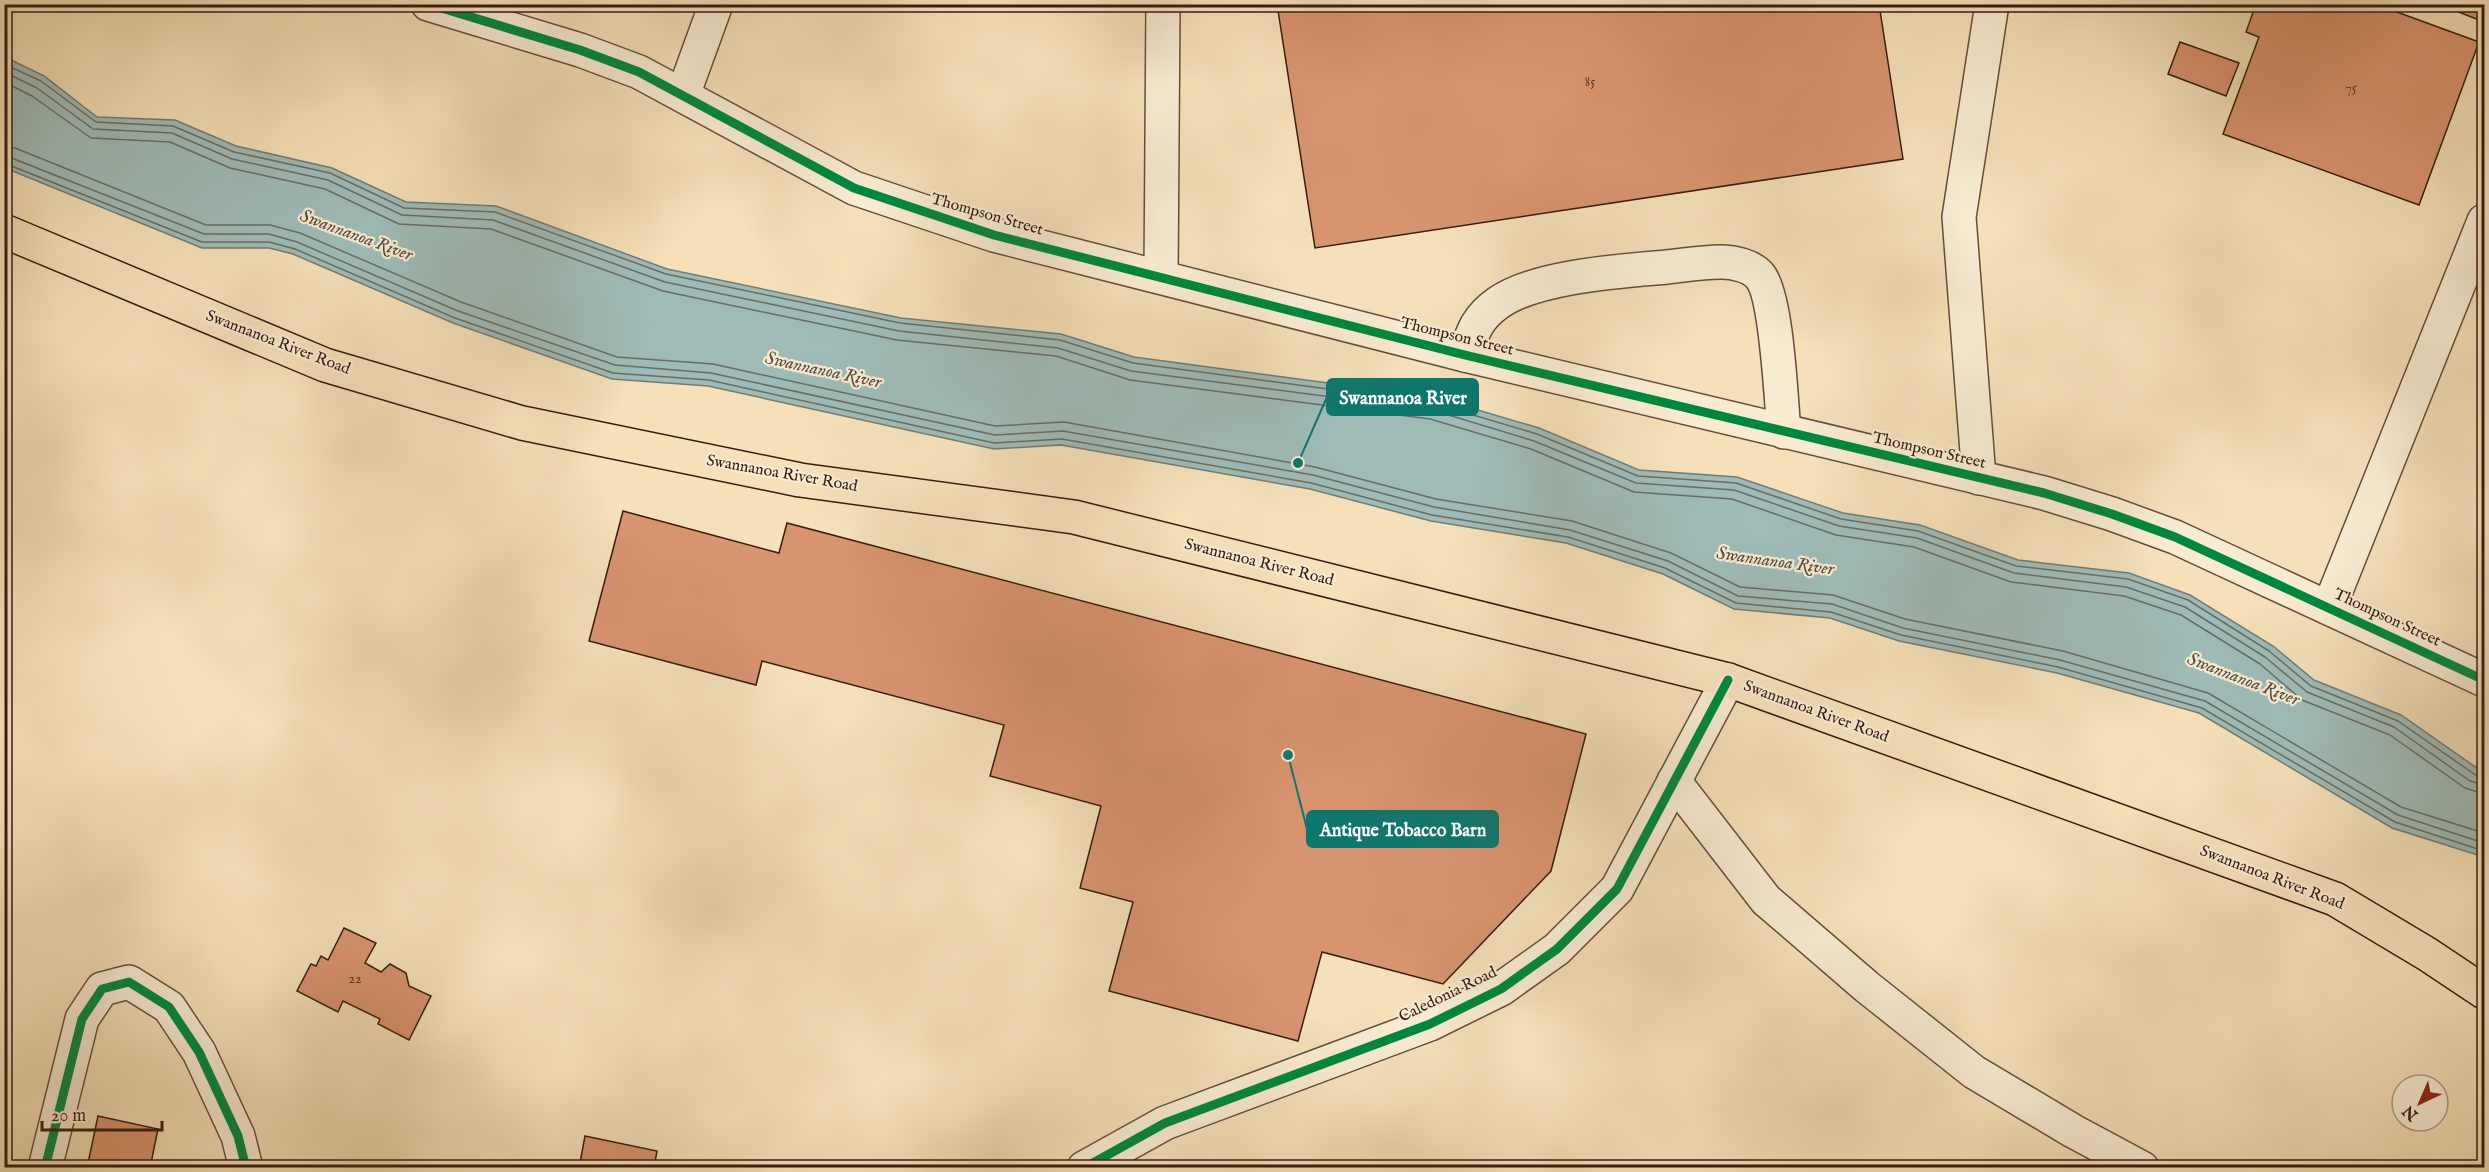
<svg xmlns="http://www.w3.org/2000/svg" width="2489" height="1172" font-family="'IM FELL English',serif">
<rect width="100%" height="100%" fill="#f5e0b9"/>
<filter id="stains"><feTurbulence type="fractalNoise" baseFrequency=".00333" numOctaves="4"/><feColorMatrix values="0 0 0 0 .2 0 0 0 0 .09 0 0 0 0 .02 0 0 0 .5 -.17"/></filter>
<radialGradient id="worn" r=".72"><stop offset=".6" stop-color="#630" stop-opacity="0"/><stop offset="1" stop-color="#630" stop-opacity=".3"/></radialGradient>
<path fill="#9ebbb7" stroke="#747b75" stroke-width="1.5" d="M5,57L44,76L97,117L175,120L236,146L332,168L406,202L496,206L667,269L901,318L1061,334L1134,357L1434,397L1539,428L1639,470L1737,477L1843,513L1920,525L2018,560L2129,573L2190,595L2273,646L2314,680L2401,715L2484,773V857L2392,828L2199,713L2057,673L1899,641L1830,618L1734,609L1663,574L1566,543L1431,521L1310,489L1061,445L994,449L708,386L612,379L453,323L293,254L269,248H202L5,168Z"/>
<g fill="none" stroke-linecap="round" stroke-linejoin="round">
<g stroke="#6a6c64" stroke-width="1.5">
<path d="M4,64L41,81L96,122L173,126L234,152L330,173L404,208L495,212L666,274L900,323L1060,340L1133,363L1433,403L1537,434L1638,476L1736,483L1841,519L1918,531L2016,566L2128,579L2188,600L2269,651L2311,686L2398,721L2474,774L2484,778"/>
<path d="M4,72L37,88L93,129L172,133L232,159L328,180L402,215L493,220L665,282L899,331L1058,348L1131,371L1432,410L1534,441L1636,483L1734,490L1839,526L1917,538L2014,573L2126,587L2185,607L2265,657L2307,692L2394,727L2470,781L2484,785"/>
<path d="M4,82L32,96L91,138L170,142L230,168L325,189L399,224L491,229L663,291L897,340L1056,356L1130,380L1430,419L1531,449L1634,492L1732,499L1836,535L1914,547L2011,582L2124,596L2181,615L2260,664L2302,700L2390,735L2465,788L2484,794"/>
<path d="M4,146L15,148L206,225H270L300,233L461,302L617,357L713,364L995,426L1064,422L1315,467L1436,499L1572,521L1671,553L1740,587L1833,595L1905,619L2063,651L2208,693L2401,807L2484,833"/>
<path d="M4,155L204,234H269L297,242L458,311L615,365L711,373L995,435L1063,431L1313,475L1434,507L1570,530L1668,561L1738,596L1832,604L1903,628L2060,660L2205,701L2398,815L2484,843"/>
<path d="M4,163L202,242H269L295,249L455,318L613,373L709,380L994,443L1062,439L1311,483L1432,515L1568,537L1665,568L1736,603L1831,612L1901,635L2058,667L2202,708L2395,822L2484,851"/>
</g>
</g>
<g fill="#d8936f" stroke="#361c11" stroke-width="1.5">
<path d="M1277,4H1879L1903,159L1315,248Z"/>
<path d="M2256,4H2375L2479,42L2419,205L2223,134L2259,37L2246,32Z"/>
<path d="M2438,4H2484V22Z"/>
<path d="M2180,42L2239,63L2226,96L2168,74Z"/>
<path d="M623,511L779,553L787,523L1586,734L1551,871L1443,984L1322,952L1298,1041L1109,991L1133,902L1080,888L1101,806L990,776L1004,725L762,661L756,685L589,641Z"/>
<path d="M344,928L376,943L365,963L381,972L390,964L406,973L409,986L431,996L409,1040L378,1024L380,1019L343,1001L338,1012L297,991L311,964L316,966L321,956L328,960Z"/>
<path d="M98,1116L158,1129L150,1168H87Z"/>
<path d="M585,1136L657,1151L654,1168H579Z"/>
</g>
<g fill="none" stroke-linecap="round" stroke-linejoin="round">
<g stroke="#664d3b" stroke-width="36">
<g id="minor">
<path d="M428,4L580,50L639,72L854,188L994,235L1465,355L2044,493L2112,514L2175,537L2484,680"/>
<path d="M683,95L716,4"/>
<path d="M1161,277L1163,4"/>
<path d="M1465,355C1473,331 1477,318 1498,303C1536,276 1621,271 1667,267C1685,265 1703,262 1721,262C1734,262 1751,266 1759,275C1777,294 1781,401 1784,432"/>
<path d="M1979,478L1959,217L1992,4"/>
<path d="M2329,608L2484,221"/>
<path d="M1674,781L1766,900L1867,987L1974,1072L2073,1131L2142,1168"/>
<path d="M45,1168L82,1019L102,989L129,982L169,1007L199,1052L238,1136L246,1168"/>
<path d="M1084,1168L1165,1123L1430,1024L1501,989L1557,949L1617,889L1728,680"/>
</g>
</g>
<g stroke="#361c11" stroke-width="36">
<path id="major" d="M4,231L325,365L522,423L800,480L1074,517L1728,680L2335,899L2427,954L2484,992"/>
</g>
<use href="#minor" stroke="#f8ebd2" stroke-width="33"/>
<use href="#major" stroke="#f5e0b9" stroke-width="33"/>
<g stroke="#f8ebd2" stroke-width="13">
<g id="cycleway">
<path d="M428,4L580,50L639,72L854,188L994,235L1465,355L2044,493L2112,514L2175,537L2484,680"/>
<path d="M45,1168L82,1019L102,989L129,982L169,1007L199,1052L238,1136L246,1168"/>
<path d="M1084,1168L1165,1123L1430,1024L1501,989L1557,949L1617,889L1728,680"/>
</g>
</g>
<use href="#cycleway" stroke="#00873e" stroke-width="9"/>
</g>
<g text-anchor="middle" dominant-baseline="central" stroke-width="4.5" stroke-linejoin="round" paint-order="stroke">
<g font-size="14" fill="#5e3a28">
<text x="1590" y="82">85</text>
<text x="2351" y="88">75</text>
<text x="355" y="979">22</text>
</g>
<g font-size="16" fill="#361c11" stroke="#f8ebd2">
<text transform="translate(987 215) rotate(16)">Thompson Street</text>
<text transform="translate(1457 337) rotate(14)">Thompson Street</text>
<text transform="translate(278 343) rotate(21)">Swannanoa River Road</text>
<text transform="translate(1929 451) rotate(13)">Thompson Street</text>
<text transform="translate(782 474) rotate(10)">Swannanoa River Road</text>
<text transform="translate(1259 563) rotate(14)">Swannanoa River Road</text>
<text transform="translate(2387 618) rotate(25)">Thompson Street</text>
<text transform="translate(1816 712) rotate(20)">Swannanoa River Road</text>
<text transform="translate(2272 878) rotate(21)">Swannanoa River Road</text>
<text transform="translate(1448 995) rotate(-26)">Caledonia Road</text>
</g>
<g font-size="18" font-style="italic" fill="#554c43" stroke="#f8ebd2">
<text transform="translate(356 236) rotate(20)">Swannanoa River</text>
<text transform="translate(823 371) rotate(12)">Swannanoa River</text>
<text transform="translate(1775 562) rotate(8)">Swannanoa River</text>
<text transform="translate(2243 680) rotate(21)">Swannanoa River</text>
</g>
</g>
<path fill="none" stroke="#0f766e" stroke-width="2" d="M1298 463L1327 397M1288 755L1307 829"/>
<g fill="#0f766e" stroke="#f8ebd2" stroke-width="2">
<circle cx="1298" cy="463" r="6"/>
<circle cx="1288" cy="755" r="6"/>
</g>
<g fill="#0f766e" stroke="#0f766e" stroke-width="2">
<rect x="1327" y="379" width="151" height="36" rx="6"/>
<rect x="1307" y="811" width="191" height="36" rx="6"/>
</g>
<g font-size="18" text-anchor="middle" font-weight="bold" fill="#fff">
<text x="1403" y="404">Swannanoa River</text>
<text x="1403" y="836">Antique Tobacco Barn</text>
</g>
<rect width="2489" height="1172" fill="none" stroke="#f5e0b9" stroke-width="24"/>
<rect x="6" y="6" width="2477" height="1160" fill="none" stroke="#361c11" stroke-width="3"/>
<rect x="12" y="12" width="2465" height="1148" fill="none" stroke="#361c11" stroke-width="1.5"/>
<g transform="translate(2420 1103) rotate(224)"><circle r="28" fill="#f8ebd2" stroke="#aa9885" stroke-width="1.5"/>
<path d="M0-4.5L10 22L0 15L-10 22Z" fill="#8f2418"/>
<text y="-9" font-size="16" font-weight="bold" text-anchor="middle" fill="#361c11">N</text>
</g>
<path d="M42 1121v9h120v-9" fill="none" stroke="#361c11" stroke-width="3"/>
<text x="51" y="1121" font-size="18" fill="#361c11" stroke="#f8ebd2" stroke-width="4.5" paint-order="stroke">20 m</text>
<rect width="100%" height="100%" filter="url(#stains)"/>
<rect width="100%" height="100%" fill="url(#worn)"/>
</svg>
